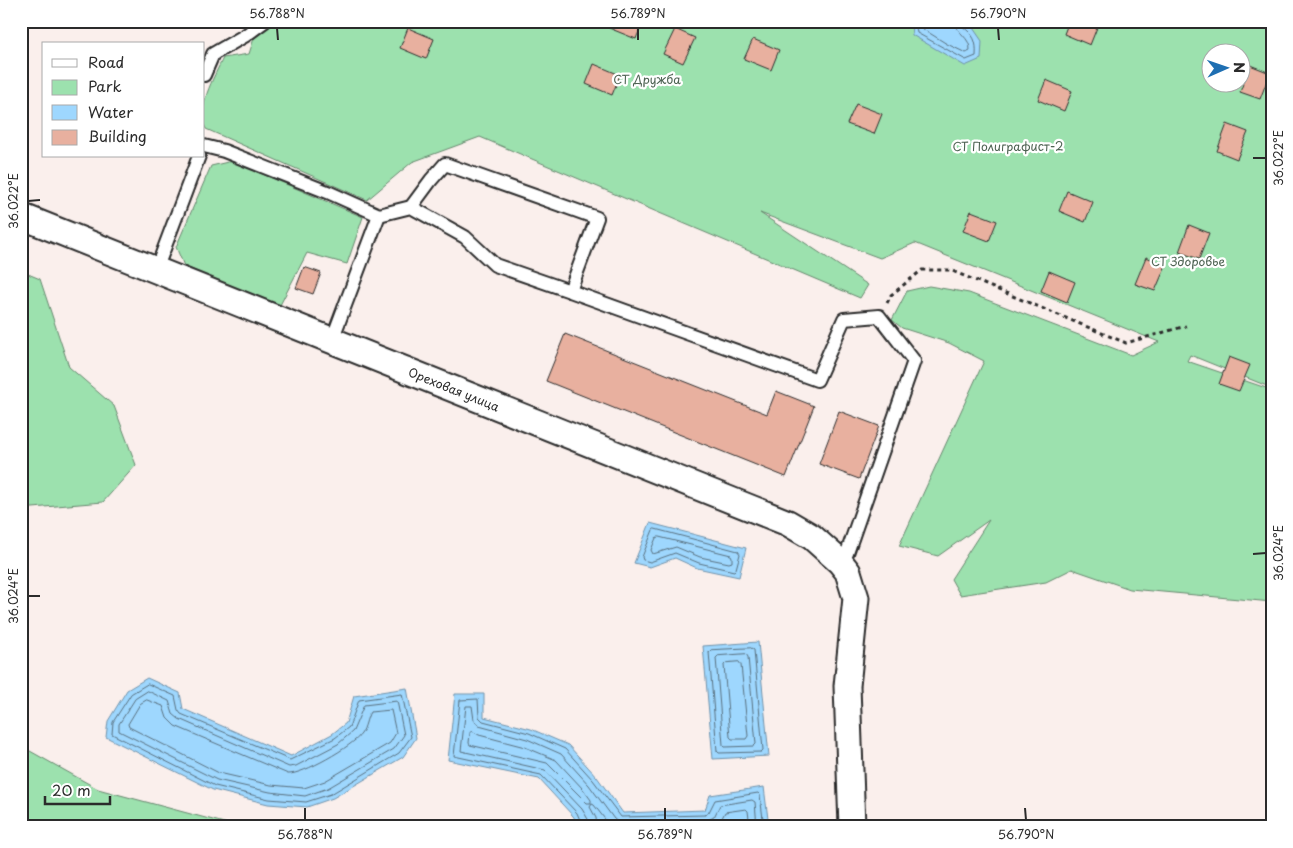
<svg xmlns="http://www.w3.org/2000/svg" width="1293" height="848" font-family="'Playpen Sans',sans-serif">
<rect width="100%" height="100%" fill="#faefec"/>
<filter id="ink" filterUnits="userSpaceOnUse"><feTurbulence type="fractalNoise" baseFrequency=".02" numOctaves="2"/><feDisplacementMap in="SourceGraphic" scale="10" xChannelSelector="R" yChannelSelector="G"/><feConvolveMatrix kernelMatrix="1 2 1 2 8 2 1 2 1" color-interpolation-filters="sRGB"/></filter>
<g filter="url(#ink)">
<g fill="#9ce1ae" stroke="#64866c" fill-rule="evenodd">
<path d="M274,21H1272V388L1190,355L1187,361L1272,390V602L1130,589L1072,569L1046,582L960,595L951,579L989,520L938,556L899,546L984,361L949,343L902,328L892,320L907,291L929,286L969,293L1131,355L1159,342L915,243L880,258L760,213L868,285L860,298L480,137L412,162L367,200L206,129C195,110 214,77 223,58L249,54L255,35ZM1210,52H1240V82H1210Z"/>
<path d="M232,161L363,217L347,264L307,253L279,307L184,266L176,247L211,166Z"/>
<path d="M21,271L40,279L69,367L114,406L136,465L103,502L21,509Z"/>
<path d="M21,746L98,789L239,827H21Z"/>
</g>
<g fill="#9ed7fe" stroke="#7092aa">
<path d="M911,21H962L971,25L982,41L981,59L965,66L912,35Z"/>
<path d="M650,523L746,548L739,577L697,568L675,558L650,567L634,563Z"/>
<path d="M758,642L769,756L713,759L703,646Z"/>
<path d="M147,678L180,693L183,709L291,756L332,734L346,723L354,696L407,688L416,738L403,757L333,798L307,807L268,804L213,790L106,737L108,721L127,690Z"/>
<path d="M455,694H484V717L531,729L568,745L597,777L623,813L705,810L710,795L764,787L769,827H580L573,816L539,779L448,760Z"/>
</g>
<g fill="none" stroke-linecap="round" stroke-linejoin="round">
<g stroke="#59707f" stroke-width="1">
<path d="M915,21L917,33L966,60L976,56C977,41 974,35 962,26L961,21"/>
<path d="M921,21L923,29L947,44L966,53L970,51C971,37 956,34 955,21"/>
<path d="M655,529L738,551L740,554L736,569L734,571L699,563L675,553L650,562L643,560L642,557L653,530Z"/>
<path d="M659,537L731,555L732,557V562L729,563L700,557L676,547L653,554L651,550L656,538Z"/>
<path d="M751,648L754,650L763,750L761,752L719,753L717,751L709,652L711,650Z"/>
<path d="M746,654L748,657L756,744L754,746L725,747L723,745L716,658L718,656Z"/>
<path d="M739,662L741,665L748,736L746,739H732L730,737L724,665L726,663Z"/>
<path d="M148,684L175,696L178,710L181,714L290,760L335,738L349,727L359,700L402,694L411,737L399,753L331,794L306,802L269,799L215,786L112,734L113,722L131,694Z"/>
<path d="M148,691L169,701L173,714L179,719L289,767L296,766L338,744L353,731L364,705L397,701L404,735L394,749L328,788L305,796L270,792L217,780L119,731V724L135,699Z"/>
<path d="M147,700L163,706L167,718L175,726L288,774C302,775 353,746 361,734C366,727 366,719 370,712L391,710L396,733L390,743L325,781L304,788L271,785L219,773L129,727L128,724L140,704Z"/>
<path d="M472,731L479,735L525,747L556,760L583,789L591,800V803H587L547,763L470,745L469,743L470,733Z"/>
<path d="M583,827L577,813L541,775L454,756L460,700L478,699L479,717L483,721L529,733L565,749L593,780L621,817L705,815L709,812L715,800L758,793L760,795L764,827"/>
<path d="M590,827L589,821L582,809L545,770L461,751L466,706H472L474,720L479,726L527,739L561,754L589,785L614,819L619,823L706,821L714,817L720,805L752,800L755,802L757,827"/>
<path d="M597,827L596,818L590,807L592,804L594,805L611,827"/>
<path d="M713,827L720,822L725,812L746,809L748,811L750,827"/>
</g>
</g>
<g fill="#e8b09f" stroke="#2b2b2b">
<path d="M612,21H643L636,39L609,28Z"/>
<path d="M1069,21H1090L1098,25L1090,45L1064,34Z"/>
<path d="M408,28L434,39L426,59L400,48Z"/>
<path d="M675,29L695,38L683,63L663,54Z"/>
<path d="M753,39L779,50L771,70L744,59Z"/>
<path d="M594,64L620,75L612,95L586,84Z"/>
<path d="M1250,65L1270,73L1260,99L1240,92Z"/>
<path d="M1046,80L1072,91L1064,111L1038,100Z"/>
<path d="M856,104L882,114L874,134L847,124Z"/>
<path d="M1227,124L1248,132L1237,159L1217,151Z"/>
<path d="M1067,191L1093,202L1085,222L1059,211Z"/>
<path d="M971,211L997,221L989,241L963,231Z"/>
<path d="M1189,225L1209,233L1199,259L1179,252Z"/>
<path d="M1146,257L1166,265L1155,291L1135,284Z"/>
<path d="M304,267L321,273L313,294L296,288Z"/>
<path d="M1049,271L1075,282L1067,302L1041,291Z"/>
<path d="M565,334L767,414L776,391L814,406L786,477L546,381Z"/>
<path d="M1229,357L1250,365L1239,391L1219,384Z"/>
<path d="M839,411L879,426L859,479L819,464Z"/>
</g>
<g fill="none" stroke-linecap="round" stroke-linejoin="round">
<g stroke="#2b2b2b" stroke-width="16">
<g id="lane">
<path d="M204,75L213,54L246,35L265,21"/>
<path d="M204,146L224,151L330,193L379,215L332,340"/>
<path d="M411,207L431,180L445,164L597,218L570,291L817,380L844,319L879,316L914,361L847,553L840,562"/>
<path d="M379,215L411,207L465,237L495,265L570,291"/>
<path d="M156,270L199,156"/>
</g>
</g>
<g stroke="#2b2b2b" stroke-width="29">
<path id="street" d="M21,216L788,523L812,537L840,562L848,572L856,598L847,686L852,827"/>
</g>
<path stroke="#2b2b2b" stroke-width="3" stroke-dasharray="4 4" stroke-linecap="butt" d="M887,303L891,295L922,270H950L1126,343L1186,326"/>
<use href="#lane" stroke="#fff" stroke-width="12"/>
<use href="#street" stroke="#fff" stroke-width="25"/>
</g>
</g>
<path fill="none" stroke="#2b2b2b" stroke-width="2" d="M277,28L278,40M638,28V40M998,28L999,40M1253,158H1266M28,201L40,200M1253,554L1266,553M28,596H40M305,808V820M665,808V820M1025,808L1026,820"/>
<g text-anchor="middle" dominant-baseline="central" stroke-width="4.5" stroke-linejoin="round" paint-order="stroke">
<g font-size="12" fill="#4d6252" stroke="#fff">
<text x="647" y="79">СТ Дружба</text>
<text x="1008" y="146">СТ Полиграфист-2</text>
<text x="1188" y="261">СТ Здоровье</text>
</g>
<g font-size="12" fill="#2b2b2b" stroke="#fff">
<text transform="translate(454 389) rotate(22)">Ореховая улица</text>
</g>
</g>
<rect width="1293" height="848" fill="none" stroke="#fff" stroke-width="55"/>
<rect x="42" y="42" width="162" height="115" fill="#ffffff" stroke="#aaaaaa"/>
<rect x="52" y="59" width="25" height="8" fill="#ffffff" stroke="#aaaaaa"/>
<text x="88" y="68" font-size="15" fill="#2b2b2b">Road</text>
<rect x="52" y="80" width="25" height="15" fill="#9ce1ae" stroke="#aaaaaa"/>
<text x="88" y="92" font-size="15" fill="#2b2b2b">Park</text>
<rect x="52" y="105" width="25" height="15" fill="#9ed7fe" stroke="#aaaaaa"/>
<text x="88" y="118" font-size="15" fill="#2b2b2b">Water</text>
<rect x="52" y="130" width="25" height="15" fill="#e8b09f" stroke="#aaaaaa"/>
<text x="88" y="142" font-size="15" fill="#2b2b2b">Building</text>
<g transform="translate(1226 68) rotate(88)"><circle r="24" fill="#ffffff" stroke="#aaaaaa"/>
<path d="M0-4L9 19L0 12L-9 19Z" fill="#1f6fb2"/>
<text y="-8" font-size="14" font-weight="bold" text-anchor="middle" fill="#2b2b2b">N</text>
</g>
<path d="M45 796v8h65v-8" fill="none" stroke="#2b2b2b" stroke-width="2.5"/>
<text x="52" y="796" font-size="15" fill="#2b2b2b" stroke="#ffffff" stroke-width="4" paint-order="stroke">20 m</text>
<rect x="28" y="28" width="1238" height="792" fill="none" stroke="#2b2b2b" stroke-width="2"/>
<g font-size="12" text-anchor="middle" fill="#2b2b2b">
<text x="277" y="18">56.788°N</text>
<text x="638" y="18">56.789°N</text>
<text x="998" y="18">56.790°N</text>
<text transform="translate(1279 158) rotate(-90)" y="4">36.022°E</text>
<text transform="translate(14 201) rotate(-90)" y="4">36.022°E</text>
<text transform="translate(1279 553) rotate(-90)" y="4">36.024°E</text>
<text transform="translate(14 596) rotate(-90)" y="4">36.024°E</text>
<text x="305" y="839">56.788°N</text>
<text x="665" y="839">56.789°N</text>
<text x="1026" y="839">56.790°N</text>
</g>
</svg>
